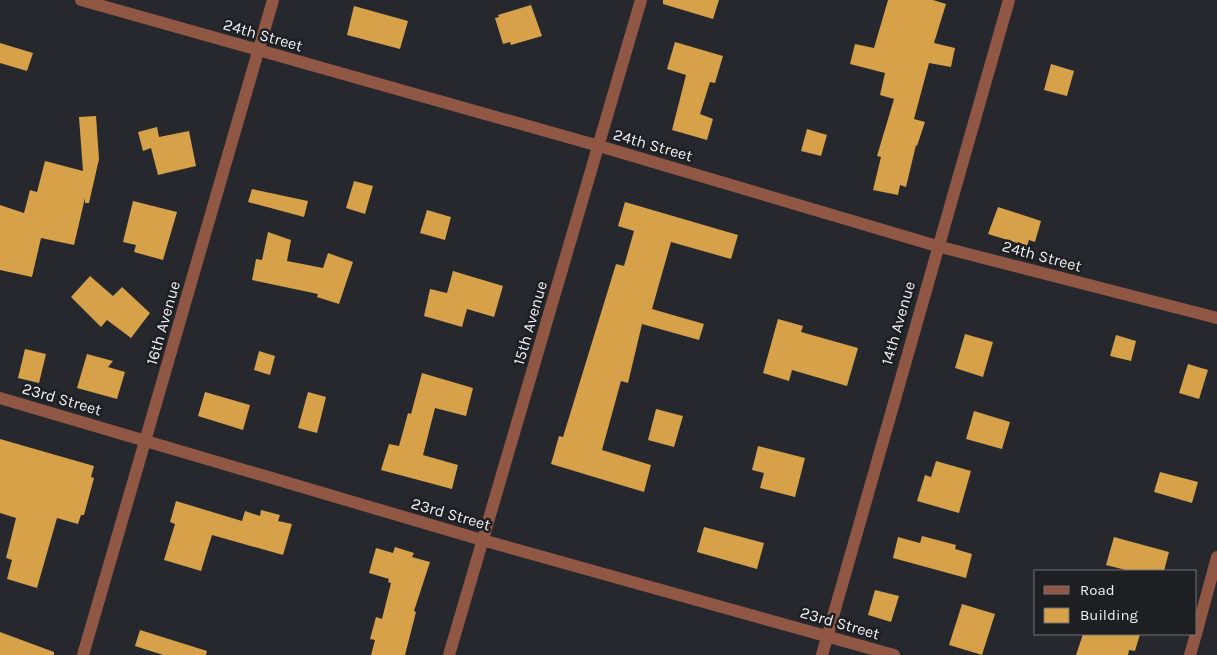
<svg xmlns="http://www.w3.org/2000/svg" width="1217" height="655" font-family="Karla,sans-serif">
<rect width="100%" height="100%" fill="#27282d"/>
<g fill="#d6a149">
<path d="M663,0H719L713,19L663,4Z"/>
<path d="M888,0H933L946,4L934,43L955,48L951,67L929,63L914,119L925,122L917,146L916,145L906,187L900,185L898,195L873,190L881,157L877,156L894,99L880,95L885,73L850,64L855,44L874,48Z"/>
<path d="M531,5L542,36L511,45L510,42L503,44L495,18L499,17L498,15Z"/>
<path d="M354,6L408,21L400,49L347,35Z"/>
<path d="M675,42L723,56L715,83L710,82L700,114L713,119L707,140L672,130L686,75L667,69Z"/>
<path d="M0,43L33,53L27,71L0,63Z"/>
<path d="M1051,64L1074,71L1067,96L1044,90Z"/>
<path d="M96,116L99,159L89,203H85V198L74,245L41,238L32,277L0,270V205L24,213L30,190L37,192L45,161L83,171L79,117Z"/>
<path d="M157,127L159,137L189,131L196,166L158,175L151,148L143,151L138,132Z"/>
<path d="M807,129L827,135L821,156L801,151Z"/>
<path d="M354,181L373,186L365,214L346,208Z"/>
<path d="M252,189L308,201L304,217L248,202Z"/>
<path d="M133,201L177,212L163,260L134,252L136,245L123,242Z"/>
<path d="M625,202L738,235L731,259L671,242L652,309L704,324L699,340L642,324L628,383L621,381L602,450L651,465L644,492L551,464L559,436L563,437L616,264L624,266L634,231L618,226Z"/>
<path d="M998,207L1041,221L1035,242L1029,240L1027,246L988,234Z"/>
<path d="M427,210L451,217L445,240L420,233Z"/>
<path d="M268,232L291,240L287,261L323,268L328,253L353,262L339,304L317,297L318,294L252,280L256,259L262,260Z"/>
<path d="M453,271L503,286L494,317L467,309L462,327L424,316L430,289L447,293Z"/>
<path d="M90,276L113,296L122,287L150,313L131,338L107,320L101,327L71,297Z"/>
<path d="M778,319L803,326L801,332L858,348L847,386L792,370L789,381L763,373Z"/>
<path d="M965,334L993,342L983,377L955,368Z"/>
<path d="M1116,335L1136,341L1131,361L1110,356Z"/>
<path d="M25,349L46,354L39,383L18,378Z"/>
<path d="M259,351L275,356L270,375L254,370Z"/>
<path d="M87,354L113,361L108,367L125,372L117,399L77,388Z"/>
<path d="M1188,364L1208,370L1199,399L1179,393Z"/>
<path d="M422,373L473,388L466,416L435,408L423,455L458,465L452,489L381,470L389,444L399,446L408,413L411,414Z"/>
<path d="M205,392L250,405L243,430L198,416Z"/>
<path d="M308,392L326,397L317,433L298,428Z"/>
<path d="M656,409L683,416L674,447L648,440Z"/>
<path d="M974,411L1010,422L1002,449L966,439Z"/>
<path d="M0,439L94,466L91,477L94,478L84,515H81L78,524L57,518L37,588L7,579L12,560L6,558L16,518L0,513Z"/>
<path d="M758,446L805,458L795,497L760,488L764,473L752,470Z"/>
<path d="M936,461L971,471L959,513L917,501L925,475L931,477Z"/>
<path d="M1160,472L1198,482L1192,503L1154,492Z"/>
<path d="M176,501L242,521L245,511L260,516L261,510L280,515L278,521L292,524L283,555L212,535L201,571L164,560L175,524L170,522Z"/>
<path d="M704,527L764,543L757,569L697,552Z"/>
<path d="M922,536L956,545L955,549L972,554L966,578L893,558L898,537L920,543Z"/>
<path d="M1114,537L1169,552L1164,571H1130L1106,565Z"/>
<path d="M395,547L414,553L412,557L430,562L414,611L416,612L405,655H371L375,640L370,639L376,617L382,619L391,583L388,582L389,579L369,573L376,548L393,553Z"/>
<path d="M875,590L899,596L891,622L868,615Z"/>
<path d="M962,604L995,614L982,655L949,645Z"/>
<path d="M140,630L207,651L206,655H163L135,646Z"/>
<path d="M0,632L54,652V655H0Z"/>
<path d="M1083,634H1140L1135,651L1129,650L1128,655H1076Z"/>
</g>
<g fill="none" stroke-linecap="round" stroke-linejoin="round">
<g stroke="#905744" stroke-width="12">
<path d="M81,0L599,146L937,246L1217,318"/>
<path d="M0,398L482,540L894,655"/>
<path d="M1196,634L1217,557"/>
<path d="M83,655L273,0"/>
<path d="M449,655L641,0"/>
<path d="M822,655L1009,0"/>
<path d="M1190,655L1196,634"/>
</g>
</g>
<g text-anchor="middle" dominant-baseline="central" stroke-width="5" stroke-linejoin="round" paint-order="stroke">
<g font-size="16" fill="#eeeff2" stroke="#1d1f23">
<text transform="translate(263 35) rotate(16)">24th Street</text>
<text transform="translate(653 145) rotate(16)">24th Street</text>
<text transform="translate(1042 256) rotate(15)">24th Street</text>
<text transform="translate(163 323) rotate(-74)">16th Avenue</text>
<text transform="translate(530 323) rotate(-74)">15th Avenue</text>
<text transform="translate(898 323) rotate(-74)">14th Avenue</text>
<text transform="translate(62 399) rotate(16)">23rd Street</text>
<text transform="translate(451 514) rotate(16)">23rd Street</text>
<text transform="translate(840 623) rotate(16)">23rd Street</text>
</g>
</g>
<rect x="1034" y="570" width="162" height="65" fill="#1d1f23" stroke="#717276"/>
<rect x="1044" y="586" width="25" height="8" fill="#905744" stroke="#717276"/>
<text x="1080" y="595" font-size="15" fill="#eeeff2">Road</text>
<rect x="1044" y="608" width="25" height="15" fill="#d6a149" stroke="#717276"/>
<text x="1080" y="620" font-size="15" fill="#eeeff2">Building</text>
</svg>
